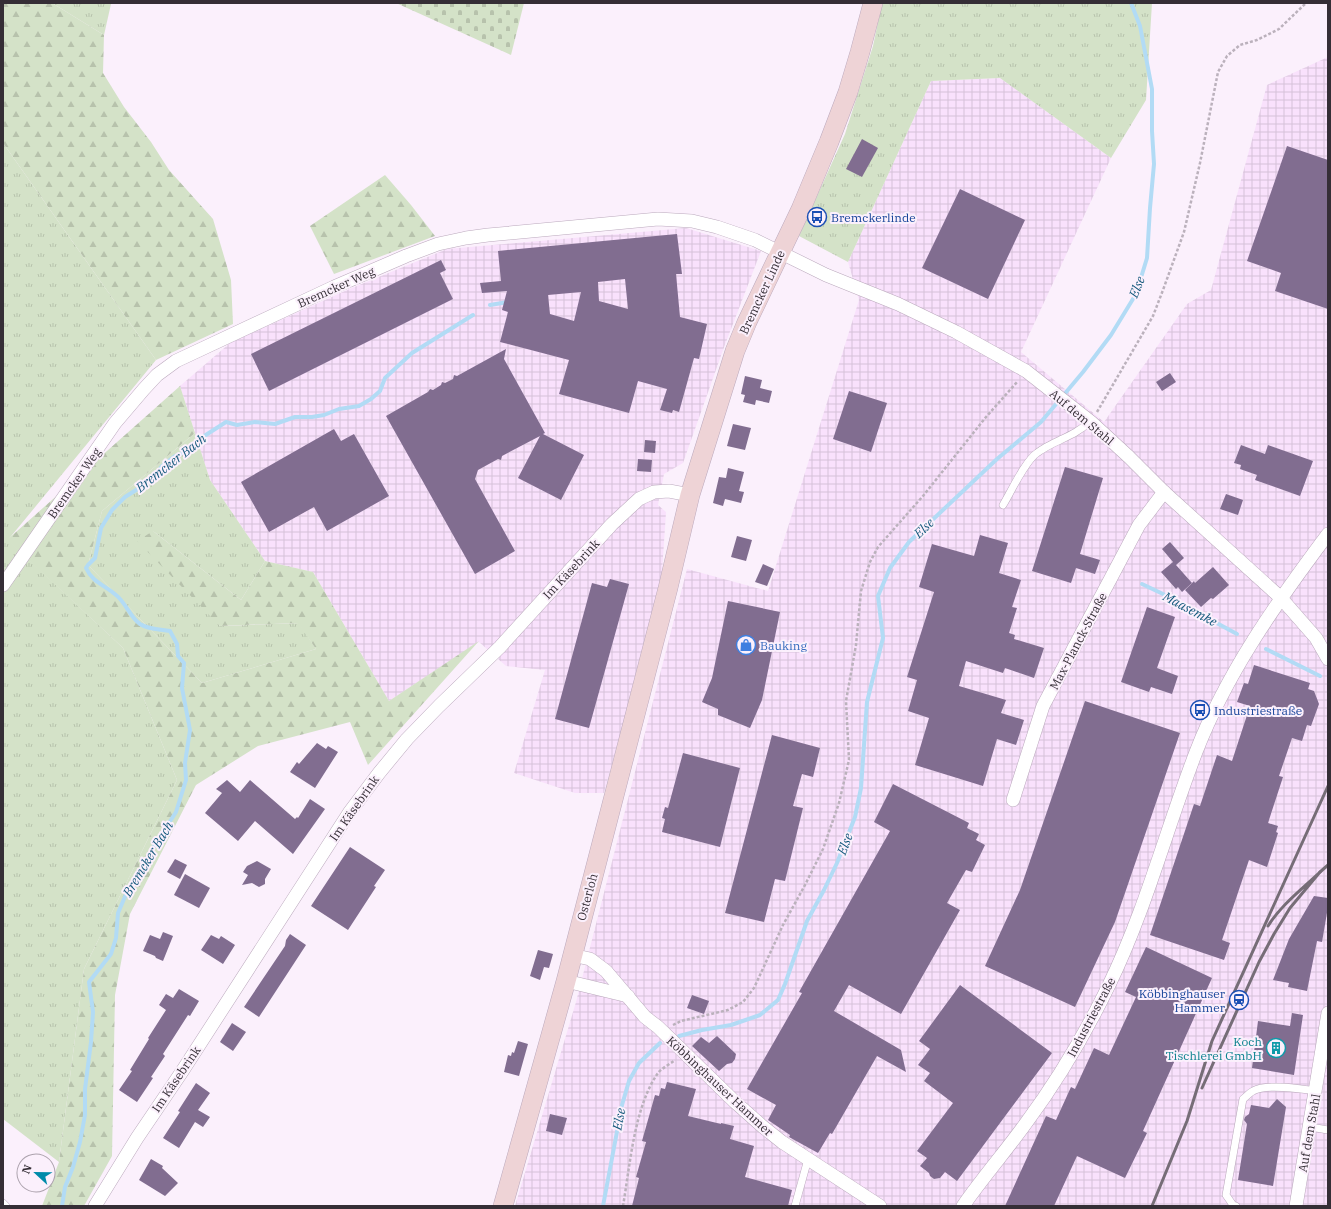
<svg xmlns="http://www.w3.org/2000/svg" width="1331" height="1209" font-family="'IBM Plex Serif',serif">
<defs>
<pattern id="industrial-grid" width="8" height="8" patternUnits="userSpaceOnUse"><rect width="8" height="8" fill="#f9e1fc"/><path d="M0 4h8M4 0v8" fill="none" stroke="#d6c1d9"/></pattern>
<pattern id="grass-tufts" width="24" height="20" patternUnits="userSpaceOnUse"><rect width="24" height="20" fill="#d4e2c8"/><path d="M3 7l-1-3M5 7V3M7 7l1-3M15 17l-1-3M17 17v-4M19 17l1-3" fill="none" stroke="#b7c2ac"/></pattern>
<pattern id="forest-firs" width="22" height="20" patternUnits="userSpaceOnUse"><rect width="22" height="20" fill="#d4e2c8"/><path d="M5 1l3.5 6h-7zM16 11l3.5 6h-7z" fill="#b7c2ac"/></pattern>
<pattern id="cemetery-stones" width="16" height="16" patternUnits="userSpaceOnUse"><rect width="16" height="16" fill="#d4e2c8"/><path d="M2 7V4a2 2 0 0 1 4 0v3zM10 15v-3a2 2 0 0 1 4 0v3z" fill="#b7c2ac"/></pattern>
</defs>
<rect width="100%" height="100%" fill="#fbf0fc"/>
<g fill="url(#industrial-grid)">
<path d="M1328,57V1206H515L576,1002L687,569L768,591L859,300L848,262L931,81L1000,78L1111,158L1021,352L1104,422L1187,304L1211,290L1267,85Z"/>
<path d="M686,228L761,251L723,350L683,463L664,474L658,505L666,512L661,588L604,793H575L514,773L545,670L506,666L479,642L389,701L313,572L265,561L210,480L180,386L230,343L347,290L447,249Z"/>
</g>
<g fill="url(#grass-tufts)">
<path d="M52,3H109L111,4L104,35Z"/>
<path d="M882,3H1152L1146,100L1111,158L1000,78L931,81L848,262L799,236L845,134L873,46Z"/>
<path d="M3,143L156,360L8,540L123,648L177,780L84,969L59,1162L3,1119Z"/>
<path d="M195,433L210,480L265,561L241,600L153,531L220,626L299,623L316,649L202,683L88,565L102,511Z"/>
</g>
<g fill="url(#forest-firs)">
<path d="M3,3H52L104,35L103,73L124,107L151,142L169,170L213,219L231,280L233,324L156,360L3,143Z"/>
<path d="M385,175L411,205L435,236L334,274L310,226Z"/>
<path d="M180,386L195,433L102,511L88,565L202,683L316,649L298,623L220,626L137,541L153,531L241,600L265,561L313,572L389,701L479,641L368,765L350,722L258,746L196,785L130,914L115,995L112,1156L84,1206H42L59,1162L84,969L177,780L123,648L7,540Z"/>
</g>
<path fill="url(#cemetery-stones)" d="M396,3H524L511,55Z"/>
<g fill="none" stroke-linecap="round" stroke-linejoin="round">
<g stroke="#b2dbf5" stroke-width="4">
<path d="M490,305L508,302"/>
<path d="M1142,584L1163,594L1237,634"/>
<path d="M1266,649L1320,676"/>
<path d="M679,1036L702,1030L731,1025L760,1015L778,1000L785,984L807,921L824,890L837,863L855,817L861,788L867,702L883,638L878,596L890,568L909,542L997,459L1041,422L1083,372L1111,335L1136,294L1147,258L1150,208L1154,164L1152,131V89L1140,26L1131,3"/>
<path d="M62,1206L65,1187L73,1167L80,1142L85,1115V1089L91,1042L93,1012L89,982L111,954L116,938L118,913L127,892L143,871L154,846L176,812L186,780L185,763L190,730L182,688L184,663L178,656L177,644L170,631C161,629 149,630 140,624C130,617 126,603 116,595C106,586 92,582 86,568L88,565L95,558L101,528L112,510L125,497L152,480L162,466L175,456L190,450L198,440L226,422L237,425L255,422L275,424L295,417H312L324,415L339,409L359,406L371,399L380,391L385,378L412,353L473,315"/>
<path d="M603,1206L622,1105L629,1081L639,1063L660,1043"/>
</g>
</g>
<g fill="#816d90" fill-rule="evenodd">
<path d="M862,139L878,148L862,177L846,169Z"/>
<path d="M1287,146L1328,160V309L1275,291L1281,273L1247,261Z"/>
<path d="M960,189L1025,220L988,299L922,268Z"/>
<path d="M677,234L682,274H676L680,317L707,324L699,359L694,358L679,412L673,410L672,413L660,410L667,389L638,381L629,413L559,394L569,360L500,342L508,312L502,310L507,291L482,293L480,283L501,281L498,251ZM625,279L628,309L599,301L598,282ZM581,292L574,321L550,314L548,295Z"/>
<path d="M441,260L446,270L440,273L453,299L269,391L251,354Z"/>
<path d="M506,349L504,359L545,433L543,434L584,455L561,500L518,478L540,436L502,456L501,460L498,459L478,470L475,479L515,551L475,574L386,416L428,392L430,389L433,390L441,385L442,382L445,383L453,379L454,375L457,376Z"/>
<path d="M1170,373L1176,382L1162,391L1156,382Z"/>
<path d="M745,376L762,380L760,388L772,391L769,403L756,400L755,405L743,402L745,395L741,394Z"/>
<path d="M849,391L887,403L871,452L833,439Z"/>
<path d="M733,424L751,428L745,450L727,446Z"/>
<path d="M334,429L341,441L354,434L389,496L327,531L314,507L269,532L241,482Z"/>
<path d="M645,440L656,441L655,453L644,452Z"/>
<path d="M1241,445L1265,454L1268,445L1313,461L1300,496L1255,480L1257,475L1240,469L1241,465L1234,463Z"/>
<path d="M638,459L652,460L651,472L637,471Z"/>
<path d="M1065,467L1103,478L1080,554L1100,560L1095,574L1076,568L1071,583L1032,571Z"/>
<path d="M728,468L744,472L739,491L744,492L741,503L725,499L723,506L713,503L719,477L726,478Z"/>
<path d="M1226,494L1243,500L1238,515L1220,509Z"/>
<path d="M980,535L1008,543L999,573L1021,580L1012,607L1017,608L1009,633L1015,635L1014,639L1044,648L1034,678L1005,668L1003,673L966,661L959,686L1006,700L1001,713L1024,720L1016,745L997,739L983,786L915,765L929,718L908,711L917,680L907,677L934,592L919,587L932,544L974,556Z"/>
<path d="M737,536L752,540L746,561L731,557Z"/>
<path d="M1170,542L1184,558L1176,565L1192,583L1182,592L1178,587L1176,589L1161,572L1173,562L1162,549Z"/>
<path d="M763,564L774,569L767,586L755,582Z"/>
<path d="M1213,567L1229,585L1213,599L1211,598L1201,607L1185,590L1194,581L1195,583Z"/>
<path d="M610,579L629,584L589,728L555,719L592,583L607,587Z"/>
<path d="M728,601L780,612L762,700L750,728L718,715V709L702,702L712,678Z"/>
<path d="M1147,607L1175,617L1157,668L1178,676L1172,694L1151,687L1149,692L1121,682Z"/>
<path d="M1254,665L1310,683L1308,689L1314,691L1319,704L1311,726L1307,725L1302,741L1292,738L1279,776L1283,777L1268,823L1278,826L1276,832L1278,833L1267,867L1249,860L1222,940L1230,943L1224,960L1150,935L1194,804L1200,806L1217,755L1232,761L1250,706L1237,702L1244,683L1248,684Z"/>
<path d="M1085,701L1180,733L1115,922L1075,1007L985,966L1020,890Z"/>
<path d="M772,735L820,748L813,777L802,774L793,806L803,808L785,881L775,879L764,922L725,913Z"/>
<path d="M317,743L326,749L328,746L338,752L315,788L290,772L297,762L299,764Z"/>
<path d="M683,753L740,768L720,847L662,832L665,819L662,818L665,807L668,808Z"/>
<path d="M227,780L240,792L250,780L295,819L297,817L298,818L310,799L325,809L293,854L255,821L238,841L205,813L222,793L216,789Z"/>
<path d="M893,784L969,823L967,828L979,834L976,840L985,845L972,872L966,870L947,903L960,910L901,1014L849,985L834,1011L901,1050L906,1072L877,1056L832,1134L830,1133L818,1153L789,1137L790,1135L768,1120L776,1105L747,1089L802,993L799,992L890,831L874,822Z"/>
<path d="M350,847L385,870L374,886L376,887L348,930L311,906Z"/>
<path d="M175,859L187,865L180,879L167,872Z"/>
<path d="M257,861L271,869L265,879V884L259,887L252,883L242,885L248,875L243,872L247,866Z"/>
<path d="M185,874L210,888L199,908L174,895Z"/>
<path d="M1314,896L1328,898V907L1322,942L1317,941L1307,991L1288,987L1289,983L1273,980L1289,939Z"/>
<path d="M163,932L173,936L163,961L156,958L155,956L143,951L150,935L160,939Z"/>
<path d="M290,934L306,945L259,1017L244,1007L285,946L286,940Z"/>
<path d="M211,935L219,939L221,936L235,945L223,964L201,950Z"/>
<path d="M1146,947L1212,978L1143,1131L1147,1133L1125,1178L1077,1156L1054,1206H1005L1046,1116L1056,1120L1071,1087L1075,1089L1094,1048L1109,1055L1136,997L1125,992Z"/>
<path d="M538,950L553,954L549,968L544,967L540,980L530,976Z"/>
<path d="M960,985L1052,1053L957,1181L945,1172L940,1178L934,1179L930,1176L929,1173L920,1166L927,1158L917,1151L953,1103L924,1081L930,1073L918,1065L930,1049L919,1041Z"/>
<path d="M179,989L199,1001L190,1016L188,1015L163,1054L165,1056L151,1077L153,1078L137,1102L119,1090L132,1071L130,1070L149,1039L148,1038L166,1010L159,1005L166,994L173,998Z"/>
<path d="M692,995L709,1001L704,1014L687,1008Z"/>
<path d="M1292,1013L1303,1015L1294,1075L1252,1068L1258,1021L1290,1026Z"/>
<path d="M232,1023L246,1032L233,1051L220,1042Z"/>
<path d="M717,1036L736,1054L735,1059L732,1063L727,1064L719,1071L692,1046L701,1037L709,1043Z"/>
<path d="M518,1041L528,1044L519,1076L504,1072L508,1055L511,1056L512,1052L514,1053Z"/>
<path d="M667,1082L696,1089L688,1116L721,1124V1123L734,1126L730,1139L754,1146L745,1177L792,1190L788,1206H632L639,1178L636,1177L646,1142L642,1141L655,1095L659,1096L661,1088L665,1089Z"/>
<path d="M196,1083L210,1093L198,1110L210,1117L203,1127L195,1122L179,1148L163,1138L180,1112L178,1111Z"/>
<path d="M1277,1099L1286,1107L1273,1186L1238,1180L1247,1124L1244,1120L1245,1117L1249,1114L1251,1105L1269,1108Z"/>
<path d="M550,1114L567,1118L562,1135L546,1131Z"/>
<path d="M151,1159L163,1166L162,1168L178,1183L165,1196L139,1180Z"/>
</g>
<g fill="none" stroke-linecap="round" stroke-linejoin="round">
<g stroke="#bba9bd" stroke-width="8">
<g id="service">
<path d="M1003,505C1011,492 1025,461 1037,453C1054,440 1075,437 1090,421"/>
<path d="M1310,1127L1328,1130"/>
<path d="M3,1203L6,1206"/>
<path d="M795,1206L808,1159"/>
<path d="M1236,1206L1233,1205L1226,1195L1243,1099C1246,1097 1249,1093 1253,1091C1266,1083 1301,1089 1316,1091"/>
</g>
</g>
<g stroke="#bba9bd" stroke-width="14">
<g id="minor">
<path d="M3,585L115,423L144,389L157,375L176,361L334,287L406,256L438,244L466,238L488,235L658,219L692,221L717,227L755,240L826,275L898,304L956,332L1026,371L1091,422L1129,457L1164,492L1281,598L1316,638L1328,659"/>
<path d="M1013,800L1043,706L1139,525L1164,492"/>
<path d="M572,955L590,959L606,971L645,1017L658,1027L735,1102L762,1126L782,1142L880,1206"/>
<path d="M566,981L628,996"/>
<path d="M95,1206L137,1138L183,1070L349,813L379,773L407,739L439,706L500,647L612,524L639,499L654,492L669,491L690,495"/>
<path d="M963,1206C983,1177 1006,1151 1026,1123C1058,1080 1085,1034 1108,987C1145,912 1166,830 1196,752C1227,672 1277,602 1328,534"/>
<path d="M1296,1206L1328,1013"/>
</g>
</g>
<g stroke="#bba9bd" stroke-width="20">
<path id="secondary" d="M503,1206L566,981L668,588L690,495L735,351L747,322L801,209L829,142L848,92L860,52L873,3"/>
</g>
<g stroke="#bbb1bc" stroke-width="2.5" stroke-dasharray="3 2" stroke-linecap="butt">
<path d="M1097,412L1153,316L1163,290L1184,232L1200,163L1218,72L1227,56L1240,45L1257,40L1279,29L1306,3"/>
<path d="M673,1025L681,1021L728,1010L743,1002L754,988L783,925L805,885L823,849L839,803L849,760L846,701L856,645L861,591L870,562L878,547L923,496L986,417L1018,381"/>
<path d="M623,1206C630,1166 634,1107 658,1073C662,1068 670,1064 675,1060"/>
</g>
<use href="#service" stroke="#fff" stroke-width="7"/>
<use href="#minor" stroke="#fff" stroke-width="13"/>
<use href="#secondary" stroke="#eed3d6" stroke-width="19"/>
<g stroke="#766d77" stroke-width="3">
<path d="M1320,872L1328,865"/>
<path d="M1202,1088L1259,962L1274,934L1290,908L1320,872C1302,889 1281,905 1268,926"/>
<path d="M1152,1206L1187,1121L1212,1041L1328,786"/>
</g>
</g>
<defs>
<g id="bus-ring" transform="scale(1)"><circle r="9.5" fill="#fbf0fc" stroke="#1a4fb4" stroke-width="1.5"/><path d="M-5-6H5V4H4V6H2V4H-2V6H-4V4H-5ZM-3.5-4V0h7V-4ZM-3.5 1.2v1.5H-2V1.2ZM2 1.2v1.5H3.5V1.2Z" fill="#1a4fb4"/></g>
<g id="shop-ring" transform="scale(1)"><circle r="9.5" fill="#fbf0fc" stroke="#3f7fe0" stroke-width="1.5"/><path d="M-5-2.5h2.3a2.7 3.5 0 0 1 5.4 0H5L5.5 6h-11ZM-1.5-2.5h3a1.5 2.3 0 0 0-3 0Z" fill="#3f7fe0"/></g>
<g id="station-ring" transform="scale(1)"><circle r="9.5" fill="#fbf0fc" stroke="#1a4fb4" stroke-width="1.5"/><path d="M-3-6H3Q5-6 5-4V2Q5 4 3 4L4.5 6H3L1.5 4h-3L-3 6H-4.5L-3 4Q-5 4-5 2V-4Q-5-6-3-6ZM-3.5-4v3h7v-3ZM-3.5 1v1.5H-2V1ZM2 1v1.5H3.5V1Z" fill="#1a4fb4"/></g>
<g id="building-ring" transform="scale(1)"><circle r="9.5" fill="#fbf0fc" stroke="#0f9aa8" stroke-width="1.5"/><path d="M-4-6H4V6H1V3H-1V6H-4ZM-2.5-4.3h1.7v1.8h-1.7ZM.8-4.3h1.7v1.8H.8ZM-2.5-1h1.7V.8h-1.7ZM.8-1h1.7V.8H.8Z" fill="#0f9aa8"/></g>
</defs>
<g fill-rule="evenodd">
<use href="#bus-ring" x="817" y="217"/>
<use href="#shop-ring" x="746" y="645"/>
<use href="#bus-ring" x="1200" y="710"/>
<use href="#station-ring" x="1239" y="1000"/>
<use href="#building-ring" x="1276" y="1048"/>
</g>
<g text-anchor="middle" dominant-baseline="central" stroke-width="4" stroke-linejoin="round" paint-order="stroke">
<g font-size="12" fill="#164399" stroke="#fbf0fc" text-anchor="start">
<text x="831" y="217">Bremckerlinde</text>
<text x="1214" y="710">Industriestraße</text>
<text x="1225" y="993" text-anchor="end">Köbbinghauser<tspan x="1225" dy="14">Hammer</tspan></text>
</g>
<g font-size="12" fill="#352e36" stroke="#fbf0fc">
<text transform="translate(336 287) rotate(-24)">Bremcker Weg</text>
<text transform="translate(762 292) rotate(-65)">Bremcker Linde</text>
<text transform="translate(1082 417) rotate(40)">Auf dem Stahl</text>
<text transform="translate(74 483) rotate(-55)">Bremcker Weg</text>
<text transform="translate(571 569) rotate(-47)">Im Käsebrink</text>
<text transform="translate(1078 641) rotate(-62)">Max-Planck-Straße</text>
<text transform="translate(354 808) rotate(-55)">Im Käsebrink</text>
<text transform="translate(587 897) rotate(-75)">Osterloh</text>
<text transform="translate(1091 1017) rotate(-62)">Industriestraße</text>
<text transform="translate(176 1079) rotate(-56)">Im Käsebrink</text>
<text transform="translate(720 1086) rotate(43)">Köbbinghauser Hammer</text>
<text transform="translate(1309 1133) rotate(-80)">Auf dem Stahl</text>
</g>
<g font-size="12" fill="#366cbe" stroke="#fbf0fc" text-anchor="start">
<text x="760" y="645">Bauking</text>
</g>
<g font-size="12" fill="#0d838f" stroke="#fbf0fc" text-anchor="end">
<text x="1262" y="1041">Koch<tspan x="1262" dy="14">Tischlerei GmbH</tspan></text>
</g>
<g font-size="13" font-style="italic" fill="#14597c" stroke="#fbf0fc">
<text transform="translate(1137 287) rotate(-68)">Else</text>
<text transform="translate(171 463) rotate(-38)">Bremcker Bach</text>
<text transform="translate(924 528) rotate(-43)">Else</text>
<text transform="translate(1190 609) rotate(28)">Maasemke</text>
<text transform="translate(845 844) rotate(-69)">Else</text>
<text transform="translate(148 859) rotate(-59)">Bremcker Bach</text>
<text transform="translate(619 1119) rotate(-79)">Else</text>
</g>
</g>
<rect width="1331" height="1209" fill="none" stroke="#352e36" stroke-width="8"/>
<g transform="translate(36 1173) rotate(292)"><circle r="19" fill="#fbf0fc" stroke="#aca2ad"/>
<path d="M0-3L7 15L0 10L-7 15Z" fill="#008baa"/>
<text y="-6" font-size="11" font-weight="bold" text-anchor="middle" fill="#352e36">N</text>
</g>
</svg>
